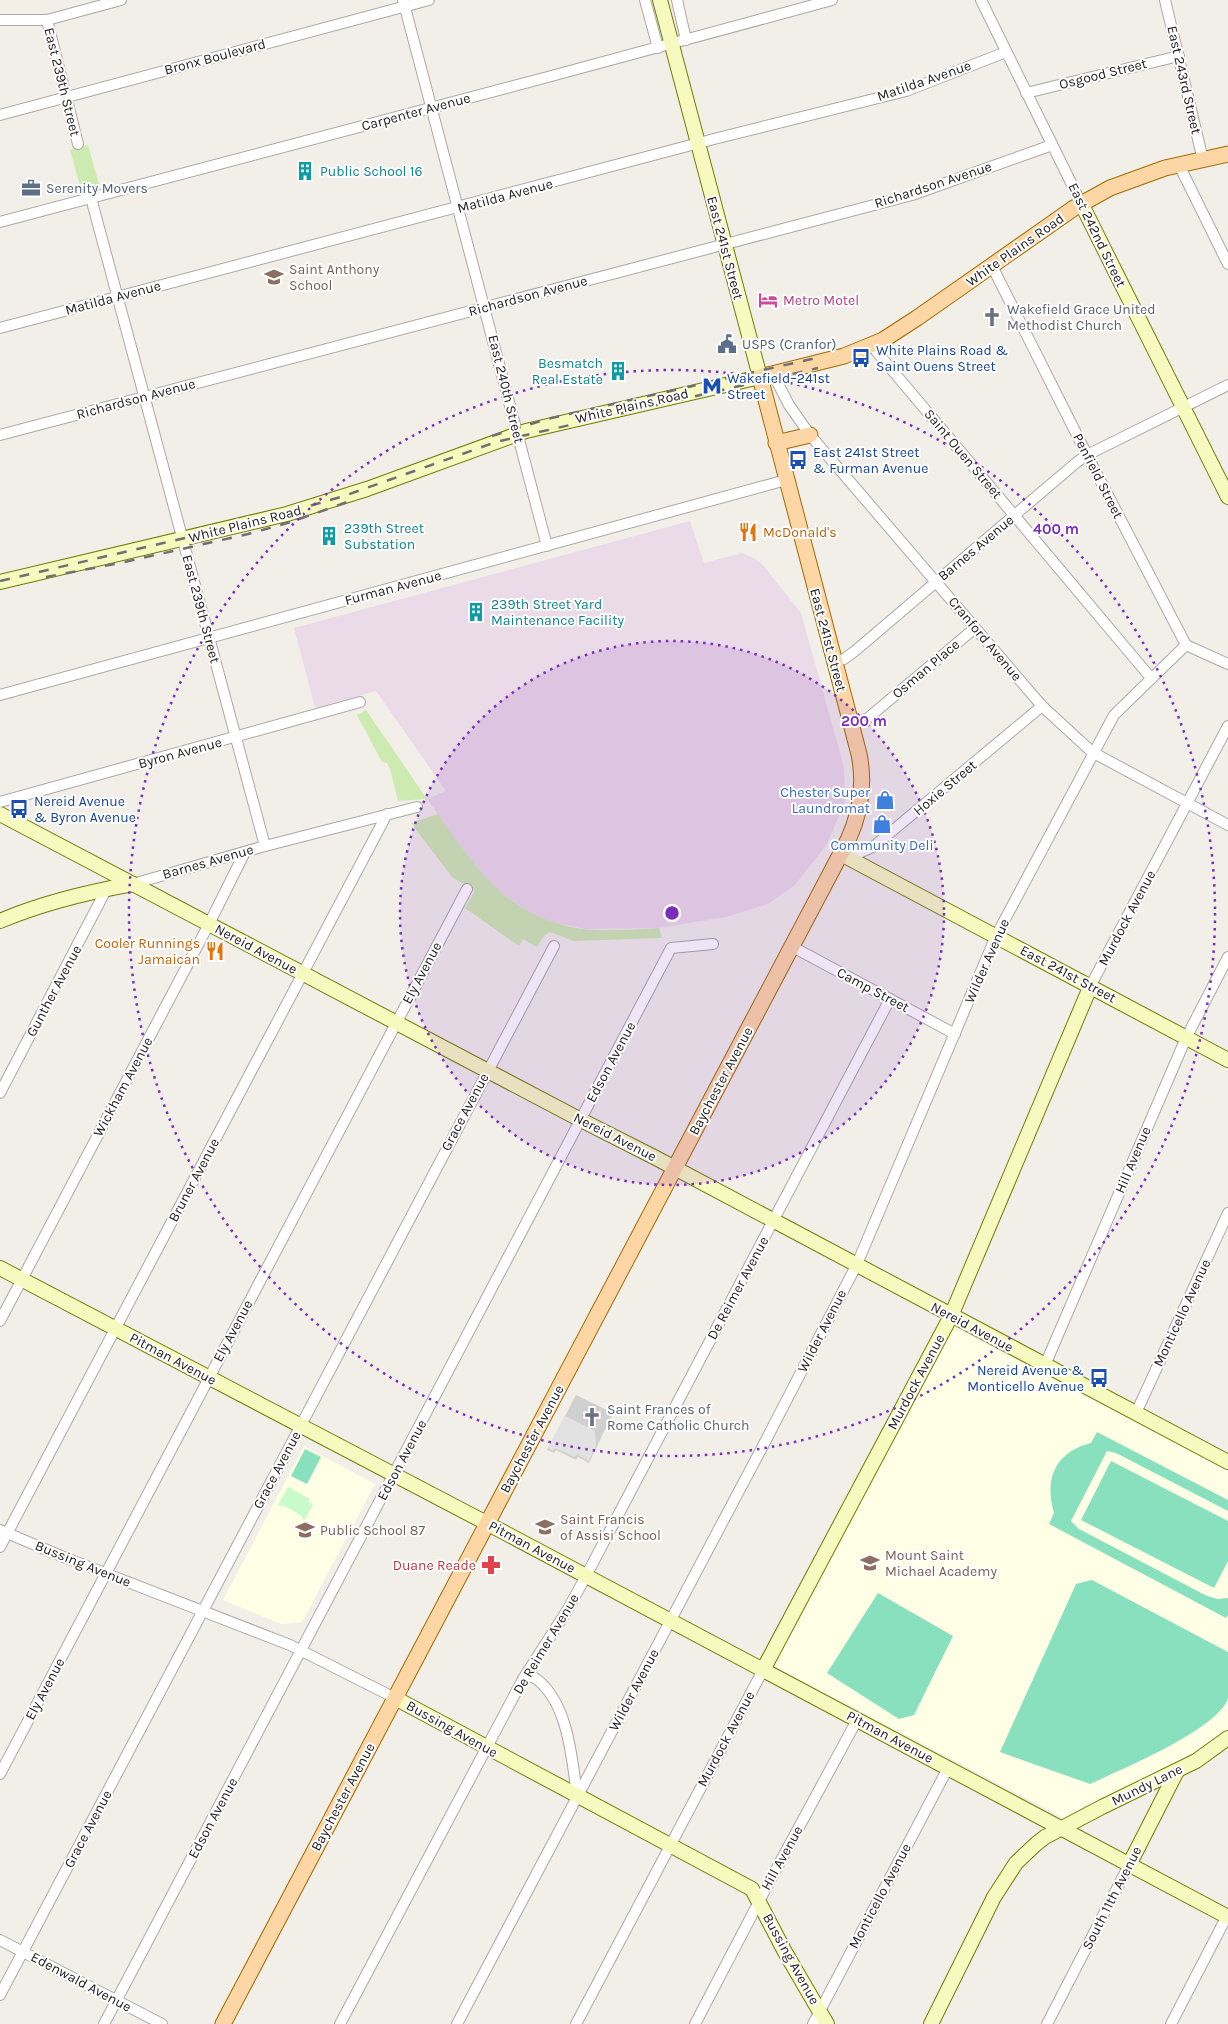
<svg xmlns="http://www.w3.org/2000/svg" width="1228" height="2024" font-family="Karla,sans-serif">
<rect width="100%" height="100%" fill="#f2efe9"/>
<path fill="#ebdbe8" d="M690,521L704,563L742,553L754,558L763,565L801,613L844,767L845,802L827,844L795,885L768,904L726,917L659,928L584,929L552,922L528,912L494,887L472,862L427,799L446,791L376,691L315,708L294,628Z"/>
<g fill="#ffffe5">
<path d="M952,1326L1228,1471V1732L1190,1760L1066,1819L772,1665Z"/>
<path d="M304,1446L375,1484L302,1622L281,1624L223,1600Z"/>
</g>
<path fill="#d0d0d0" d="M576,1395L613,1413L589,1463L578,1457L576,1460L556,1450L554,1453L547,1450Z"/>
<g fill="#cdebb0">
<path d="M88,145L99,184L81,189L70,150Z"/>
<path d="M366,710L427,799L398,801L390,769L387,763L382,762L357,715Z"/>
<path d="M438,814C477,870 509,918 582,929C607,932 634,929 659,928L662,938L574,941L550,932L544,936L537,947L523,939L519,946L465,908L475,891L452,877L411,823Z"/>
</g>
<path fill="#c8facc" d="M288,1487L310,1499L309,1502L313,1504L305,1520L302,1518V1516L283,1505L282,1507L278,1505Z"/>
<g fill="#88e0be">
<path d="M1097,1432L1228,1500V1511L1116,1453L1107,1451L1071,1521L1079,1529L1207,1596L1218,1599L1228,1598V1615L1226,1618L1049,1524L1054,1513C1044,1479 1055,1452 1091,1443Z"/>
<path d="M305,1449L321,1457L307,1484L291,1476Z"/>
<path d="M1111,1461L1228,1521V1561L1214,1588L1081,1520Z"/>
<path d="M1092,1580L1228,1652C1228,1665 1228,1686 1228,1698C1219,1729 1120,1770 1090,1784L1000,1752L1076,1584Z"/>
<path d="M878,1593L953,1636L914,1715L899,1719L827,1673Z"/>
</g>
<path fill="#e2e2e2" d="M565,1416L595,1431L596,1445L589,1461L577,1454L575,1457L555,1448L553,1451L548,1448Z"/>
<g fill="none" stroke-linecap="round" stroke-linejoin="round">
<g stroke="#a9a9a9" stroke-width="12">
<g id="street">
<path d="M403,0L547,546"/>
<path d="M645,0L658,48"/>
<path d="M677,0L686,40"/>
<path d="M981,0L1081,203"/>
<path d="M1165,0L1203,160"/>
<path d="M0,20H47L121,0"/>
<path d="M47,20L78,144"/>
<path d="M1026,93L1179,56"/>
<path d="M0,115L429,0"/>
<path d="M1179,165L1228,264"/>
<path d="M91,198L265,846"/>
<path d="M0,222L544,78L832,0"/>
<path d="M992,266L1087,455L1186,645L1228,664"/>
<path d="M0,328L714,139L906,91L1006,52"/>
<path d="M871,345L1151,678"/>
<path d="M773,374L789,405L810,435L1042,706L1092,752L1228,825"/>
<path d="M0,435L912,195L1052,145"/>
<path d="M834,662L844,659L855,651L1077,462L1087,455L1228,385"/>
<path d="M0,695L786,480"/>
<path d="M851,725L868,718L975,628"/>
<path d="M0,802L360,702"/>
<path d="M842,854L859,853L873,847L1042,706"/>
<path d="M133,884L265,846L417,807"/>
<path d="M791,946L955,1034"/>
<path d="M1091,985L1228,726"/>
<path d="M0,1093L107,888"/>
<path d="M0,1321L209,924L245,852"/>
<path d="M1045,1365L1186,1038L1228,957"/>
<path d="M1136,1413L1228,1213"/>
<path d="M0,1530L66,1558L290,1645L395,1698"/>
<path d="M0,1547L387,814"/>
<path d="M523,1679L532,1676C568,1698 572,1758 577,1796"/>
<path d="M0,1774L467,889"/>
<path d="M0,1940L162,2024"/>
<path d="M0,1995L554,946"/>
<path d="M104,2024L671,948L713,944"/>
<path d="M340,2024L523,1679L568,1609L586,1576L890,999"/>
<path d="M457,2024L766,1440L857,1264L996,936L1114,715L1186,645"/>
<path d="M576,2024L763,1670"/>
<path d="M695,2024L766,1888L857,1720"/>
<path d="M813,2024L948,1768"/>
<path d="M1047,2024L1129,1865"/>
<path d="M1171,2024L1228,1914"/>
</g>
</g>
<g stroke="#707d05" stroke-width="16">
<g id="secondary">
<path d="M1081,203L1228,497"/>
<path d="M0,582L287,514L367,489L526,431L760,377L660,0"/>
<path d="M0,814L581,1120L654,1157L1228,1462"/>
<path d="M841,854L1228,1060"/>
<path d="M0,921C42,903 88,892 133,884"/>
<path d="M0,1268L494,1527L1228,1917"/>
<path d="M763,1670L951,1316L1091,985"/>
<path d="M395,1698L752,1889L785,1952L827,2024"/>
<path d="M1129,1865L1177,1771"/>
<path d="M931,2024L994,1897L1016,1863L1036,1844L1045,1837L1102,1807L1196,1761L1228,1738"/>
</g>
</g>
<g stroke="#a06b00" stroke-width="17">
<g id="primary">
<path d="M776,443L810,435"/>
<path d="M223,2024L848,840C861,812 865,784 859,754L760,377L844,356L883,340L917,318L1074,208L1110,188L1165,168L1228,154"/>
</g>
</g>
<use href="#street" stroke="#fff" stroke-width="10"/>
<use href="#secondary" stroke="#f7fabf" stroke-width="14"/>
<use href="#primary" stroke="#fcd6a4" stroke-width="15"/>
<g stroke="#707070" stroke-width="2.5" stroke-dasharray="10 10" stroke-linecap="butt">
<path d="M492,436L547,419L816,358"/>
<path d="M46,577L120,563L248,534L291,522L347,502"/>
<path d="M0,581L245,524L295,510L344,496L496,442L818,368"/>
</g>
</g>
<circle cx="672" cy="913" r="272" fill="#7b2cbf" fill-opacity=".12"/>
<g fill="none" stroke="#7b2cbf" stroke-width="2.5" stroke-dasharray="2.5 5">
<circle cx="672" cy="913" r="272"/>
<circle cx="672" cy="913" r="543"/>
</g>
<defs>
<g id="building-bare" transform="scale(1.5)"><path d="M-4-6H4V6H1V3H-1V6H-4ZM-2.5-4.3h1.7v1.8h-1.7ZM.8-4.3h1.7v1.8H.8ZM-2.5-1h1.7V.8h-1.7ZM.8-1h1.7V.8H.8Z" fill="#0f9aa8" stroke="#fff" stroke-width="2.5" paint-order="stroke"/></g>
<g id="office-bare" transform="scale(1.5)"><path d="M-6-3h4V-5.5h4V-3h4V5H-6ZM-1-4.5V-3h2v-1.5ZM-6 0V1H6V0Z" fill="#5c6f8a" stroke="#fff" stroke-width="2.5" paint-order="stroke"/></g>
<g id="school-bare" transform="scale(1.5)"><path d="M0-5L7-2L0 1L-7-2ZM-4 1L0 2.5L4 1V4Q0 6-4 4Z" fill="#8d6e63" stroke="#fff" stroke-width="2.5" paint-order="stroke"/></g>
<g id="hotel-bare" transform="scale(1.5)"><path d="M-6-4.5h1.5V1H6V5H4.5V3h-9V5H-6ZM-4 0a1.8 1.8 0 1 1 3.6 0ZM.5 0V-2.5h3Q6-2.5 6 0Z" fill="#d1479c" stroke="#fff" stroke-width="2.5" paint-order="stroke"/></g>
<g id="church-bare" transform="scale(1.5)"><path d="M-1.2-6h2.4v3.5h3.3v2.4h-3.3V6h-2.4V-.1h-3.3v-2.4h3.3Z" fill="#6b7280" stroke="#fff" stroke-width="2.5" paint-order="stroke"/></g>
<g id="civic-bare" transform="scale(1.5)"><path d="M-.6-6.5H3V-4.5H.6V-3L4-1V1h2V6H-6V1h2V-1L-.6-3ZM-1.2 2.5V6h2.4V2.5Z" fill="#5c6f8a" stroke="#fff" stroke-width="2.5" paint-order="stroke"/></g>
<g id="bus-bare" transform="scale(1.5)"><path d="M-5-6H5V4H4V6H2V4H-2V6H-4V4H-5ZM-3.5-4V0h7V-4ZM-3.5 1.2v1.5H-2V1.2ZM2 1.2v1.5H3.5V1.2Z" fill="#1a4fb4" stroke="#fff" stroke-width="2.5" paint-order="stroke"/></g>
<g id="metro-bare" transform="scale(1.5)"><path d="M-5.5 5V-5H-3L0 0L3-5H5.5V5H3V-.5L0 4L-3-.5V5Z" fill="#1a4fb4" stroke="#fff" stroke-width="2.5" paint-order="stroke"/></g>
<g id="restaurant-bare" transform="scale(1.5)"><path d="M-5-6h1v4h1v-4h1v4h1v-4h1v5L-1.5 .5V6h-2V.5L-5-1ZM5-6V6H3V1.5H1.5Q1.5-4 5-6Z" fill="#e8710a" stroke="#fff" stroke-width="2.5" paint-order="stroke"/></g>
<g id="shop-bare" transform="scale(1.5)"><path d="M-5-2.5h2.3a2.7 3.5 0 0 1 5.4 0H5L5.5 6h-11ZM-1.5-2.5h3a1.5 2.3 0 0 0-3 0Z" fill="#3f7fe0" stroke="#fff" stroke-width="2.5" paint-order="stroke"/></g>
<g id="pharmacy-bare" transform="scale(1.5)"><path d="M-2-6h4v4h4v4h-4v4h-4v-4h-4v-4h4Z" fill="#e0444e" stroke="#fff" stroke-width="2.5" paint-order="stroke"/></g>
</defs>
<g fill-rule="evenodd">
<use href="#building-bare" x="305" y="171"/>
<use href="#office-bare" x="31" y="188"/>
<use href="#school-bare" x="274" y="277"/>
<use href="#hotel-bare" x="768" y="300"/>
<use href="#church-bare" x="992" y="317"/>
<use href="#civic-bare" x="727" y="344"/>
<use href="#bus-bare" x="861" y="358"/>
<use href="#building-bare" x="618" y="371"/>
<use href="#metro-bare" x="712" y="386"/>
<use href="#bus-bare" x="798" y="460"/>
<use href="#restaurant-bare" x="748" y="532"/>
<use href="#building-bare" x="329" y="536"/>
<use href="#building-bare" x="476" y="612"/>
<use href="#shop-bare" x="885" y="800"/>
<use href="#bus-bare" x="19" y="809"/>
<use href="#shop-bare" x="882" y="824"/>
<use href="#restaurant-bare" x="215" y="951"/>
<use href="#bus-bare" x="1099" y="1378"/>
<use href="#church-bare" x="592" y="1417"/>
<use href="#school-bare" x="545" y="1527"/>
<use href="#school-bare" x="305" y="1530"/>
<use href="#school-bare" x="870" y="1563"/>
<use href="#pharmacy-bare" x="491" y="1565"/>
</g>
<g text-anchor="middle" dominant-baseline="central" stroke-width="4" stroke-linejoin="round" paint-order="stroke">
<g font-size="14" fill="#222" stroke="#fff">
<text transform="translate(215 57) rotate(-15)">Bronx Boulevard</text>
<text transform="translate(1103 74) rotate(-14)">Osgood Street</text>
<text transform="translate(1184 80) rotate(77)">East 243rd Street</text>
<text transform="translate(924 81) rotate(-19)">Matilda Avenue</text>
<text transform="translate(62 82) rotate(76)">East 239th Street</text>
<text transform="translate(416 112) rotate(-15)">Carpenter Avenue</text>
<text transform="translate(933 185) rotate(-18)">Richardson Avenue</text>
<text transform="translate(505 196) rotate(-15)">Matilda Avenue</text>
<text transform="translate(1097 235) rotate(64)">East 242nd Street</text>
<text transform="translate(725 248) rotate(75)">East 241st Street</text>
<text transform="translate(1015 250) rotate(-35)">White Plains Road</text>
<text transform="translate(528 296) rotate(-15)">Richardson Avenue</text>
<text transform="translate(113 298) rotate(-15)">Matilda Avenue</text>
<text transform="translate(506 389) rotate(76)">East 240th Street</text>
<text transform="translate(136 399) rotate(-15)">Richardson Avenue</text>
<text transform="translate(632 406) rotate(-13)">White Plains Road</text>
<text transform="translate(963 454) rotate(50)">Saint Ouen Street</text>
<text transform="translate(1098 476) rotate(63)">Penfield Street</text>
<text transform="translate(245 524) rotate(-14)">White Plains Road</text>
<text transform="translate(976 548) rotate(-40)">Barnes Avenue</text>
<text transform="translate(393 588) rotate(-15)">Furman Avenue</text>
<text transform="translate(201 609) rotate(75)">East 239th Street</text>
<text transform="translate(985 639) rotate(50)">Cranford Avenue</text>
<text transform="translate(828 640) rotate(75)">East 241st Street</text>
<text transform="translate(926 669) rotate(-40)">Osman Place</text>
<text transform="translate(180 753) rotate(-15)">Byron Avenue</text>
<text transform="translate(945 788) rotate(-40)">Hoxie Street</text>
<text transform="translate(208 862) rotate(-16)">Barnes Avenue</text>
<text transform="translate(1127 918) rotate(-62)">Murdock Avenue</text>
<text transform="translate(256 949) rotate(28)">Nereid Avenue</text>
<text transform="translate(987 961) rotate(-66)">Wilder Avenue</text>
<text transform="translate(422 973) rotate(-62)">Ely Avenue</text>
<text transform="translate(1068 974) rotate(28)">East 241st Street</text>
<text transform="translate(873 990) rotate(28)">Camp Street</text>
<text transform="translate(54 991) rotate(-62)">Gunther Avenue</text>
<text transform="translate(611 1062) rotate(-62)">Edson Avenue</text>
<text transform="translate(721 1081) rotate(-62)">Baychester Avenue</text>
<text transform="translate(123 1087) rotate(-62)">Wickham Avenue</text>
<text transform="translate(465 1112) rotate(-62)">Grace Avenue</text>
<text transform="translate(615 1137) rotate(27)">Nereid Avenue</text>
<text transform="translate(1133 1160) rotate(-67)">Hill Avenue</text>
<text transform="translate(194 1180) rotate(-62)">Bruner Avenue</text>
<text transform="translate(738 1288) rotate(-62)">De Reimer Avenue</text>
<text transform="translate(1182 1313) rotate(-65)">Monticello Avenue</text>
<text transform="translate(972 1327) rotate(28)">Nereid Avenue</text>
<text transform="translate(233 1331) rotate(-62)">Ely Avenue</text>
<text transform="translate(822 1331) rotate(-63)">Wilder Avenue</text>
<text transform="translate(173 1359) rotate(28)">Pitman Avenue</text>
<text transform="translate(916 1382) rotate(-62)">Murdock Avenue</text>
<text transform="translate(532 1439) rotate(-62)">Baychester Avenue</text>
<text transform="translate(402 1460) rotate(-62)">Edson Avenue</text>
<text transform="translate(277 1470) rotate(-62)">Grace Avenue</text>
<text transform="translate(532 1547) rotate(28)">Pitman Avenue</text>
<text transform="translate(83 1564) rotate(22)">Bussing Avenue</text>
<text transform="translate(546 1644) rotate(-59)">De Reimer Avenue</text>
<text transform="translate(45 1689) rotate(-62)">Ely Avenue</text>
<text transform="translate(634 1690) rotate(-62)">Wilder Avenue</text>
<text transform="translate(452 1729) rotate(29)">Bussing Avenue</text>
<text transform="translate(890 1737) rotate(28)">Pitman Avenue</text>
<text transform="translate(726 1739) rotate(-62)">Murdock Avenue</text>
<text transform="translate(1147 1785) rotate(-26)">Mundy Lane</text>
<text transform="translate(343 1797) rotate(-62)">Baychester Avenue</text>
<text transform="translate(213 1818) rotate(-62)">Edson Avenue</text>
<text transform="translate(88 1829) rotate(-62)">Grace Avenue</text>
<text transform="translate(782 1858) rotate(-61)">Hill Avenue</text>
<text transform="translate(880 1896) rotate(-62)">Monticello Avenue</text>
<text transform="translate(1112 1898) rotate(-63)">South 11th Avenue</text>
<text transform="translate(791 1959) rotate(61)">Bussing Avenue</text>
<text transform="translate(81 1982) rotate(28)">Edenwald Avenue</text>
</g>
<g font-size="14" fill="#0d838f" stroke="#fff" text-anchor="start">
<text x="320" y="171">Public School 16</text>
<text x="603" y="363" text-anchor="end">Besmatch<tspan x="603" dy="16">Real Estate</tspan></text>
<text x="344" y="528">239th Street<tspan x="344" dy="16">Substation</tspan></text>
<text x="491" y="604">239th Street Yard<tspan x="491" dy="16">Maintenance Facility</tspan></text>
</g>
<g font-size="14" fill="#4e5e75" stroke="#fff" text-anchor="start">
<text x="46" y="188">Serenity Movers</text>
<text x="742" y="344">USPS (Cranfor)</text>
</g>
<g font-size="14" fill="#785e54" stroke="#fff" text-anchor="start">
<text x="289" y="269">Saint Anthony<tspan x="289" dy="16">School</tspan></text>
<text x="560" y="1519">Saint Francis<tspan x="560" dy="16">of Assisi School</tspan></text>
<text x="320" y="1530">Public School 87</text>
<text x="885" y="1555">Mount Saint<tspan x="885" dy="16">Michael Academy</tspan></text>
</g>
<g font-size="14" fill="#b23c85" stroke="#fff" text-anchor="start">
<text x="783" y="300">Metro Motel</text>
</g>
<g font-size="14" fill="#5b616d" stroke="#fff" text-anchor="start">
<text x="1007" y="309">Wakefield Grace United<tspan x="1007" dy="16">Methodist Church</tspan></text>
<text x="607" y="1409">Saint Frances of<tspan x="607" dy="16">Rome Catholic Church</tspan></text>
</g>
<g font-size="14" fill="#164399" stroke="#fff" text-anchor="start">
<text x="876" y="350">White Plains Road &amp;<tspan x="876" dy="16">Saint Ouens Street</tspan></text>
<text x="727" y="378">Wakefield–241st<tspan x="727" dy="16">Street</tspan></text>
<text x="813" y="452">East 241st Street<tspan x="813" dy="16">&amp; Furman Avenue</tspan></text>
<text x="34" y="801">Nereid Avenue<tspan x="34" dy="16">&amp; Byron Avenue</tspan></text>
<text x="1084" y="1370" text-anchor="end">Nereid Avenue &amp;<tspan x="1084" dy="16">Monticello Avenue</tspan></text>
</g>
<g font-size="14" fill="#c56008" stroke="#fff" text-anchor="start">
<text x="763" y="532">McDonald's</text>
<text x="200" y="943" text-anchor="end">Cooler Runnings<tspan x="200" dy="16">Jamaican</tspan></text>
</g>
<g font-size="14" fill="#366cbe" stroke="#fff" text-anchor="end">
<text x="870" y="792">Chester Super<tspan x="870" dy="16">Laundromat</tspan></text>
<text x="882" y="845" text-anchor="middle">Community Deli</text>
</g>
<g font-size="14" fill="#be3a42" stroke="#fff" text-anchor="end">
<text x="476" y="1565">Duane Reade</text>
</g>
</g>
<circle cx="672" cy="913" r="8" fill="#7b2cbf" stroke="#fff" stroke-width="2.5"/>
<g font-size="15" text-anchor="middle" font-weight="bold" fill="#7b2cbf" stroke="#fff" stroke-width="4" stroke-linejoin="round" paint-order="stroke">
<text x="1056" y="534">400 m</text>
<text x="864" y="726">200 m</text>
</g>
</svg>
